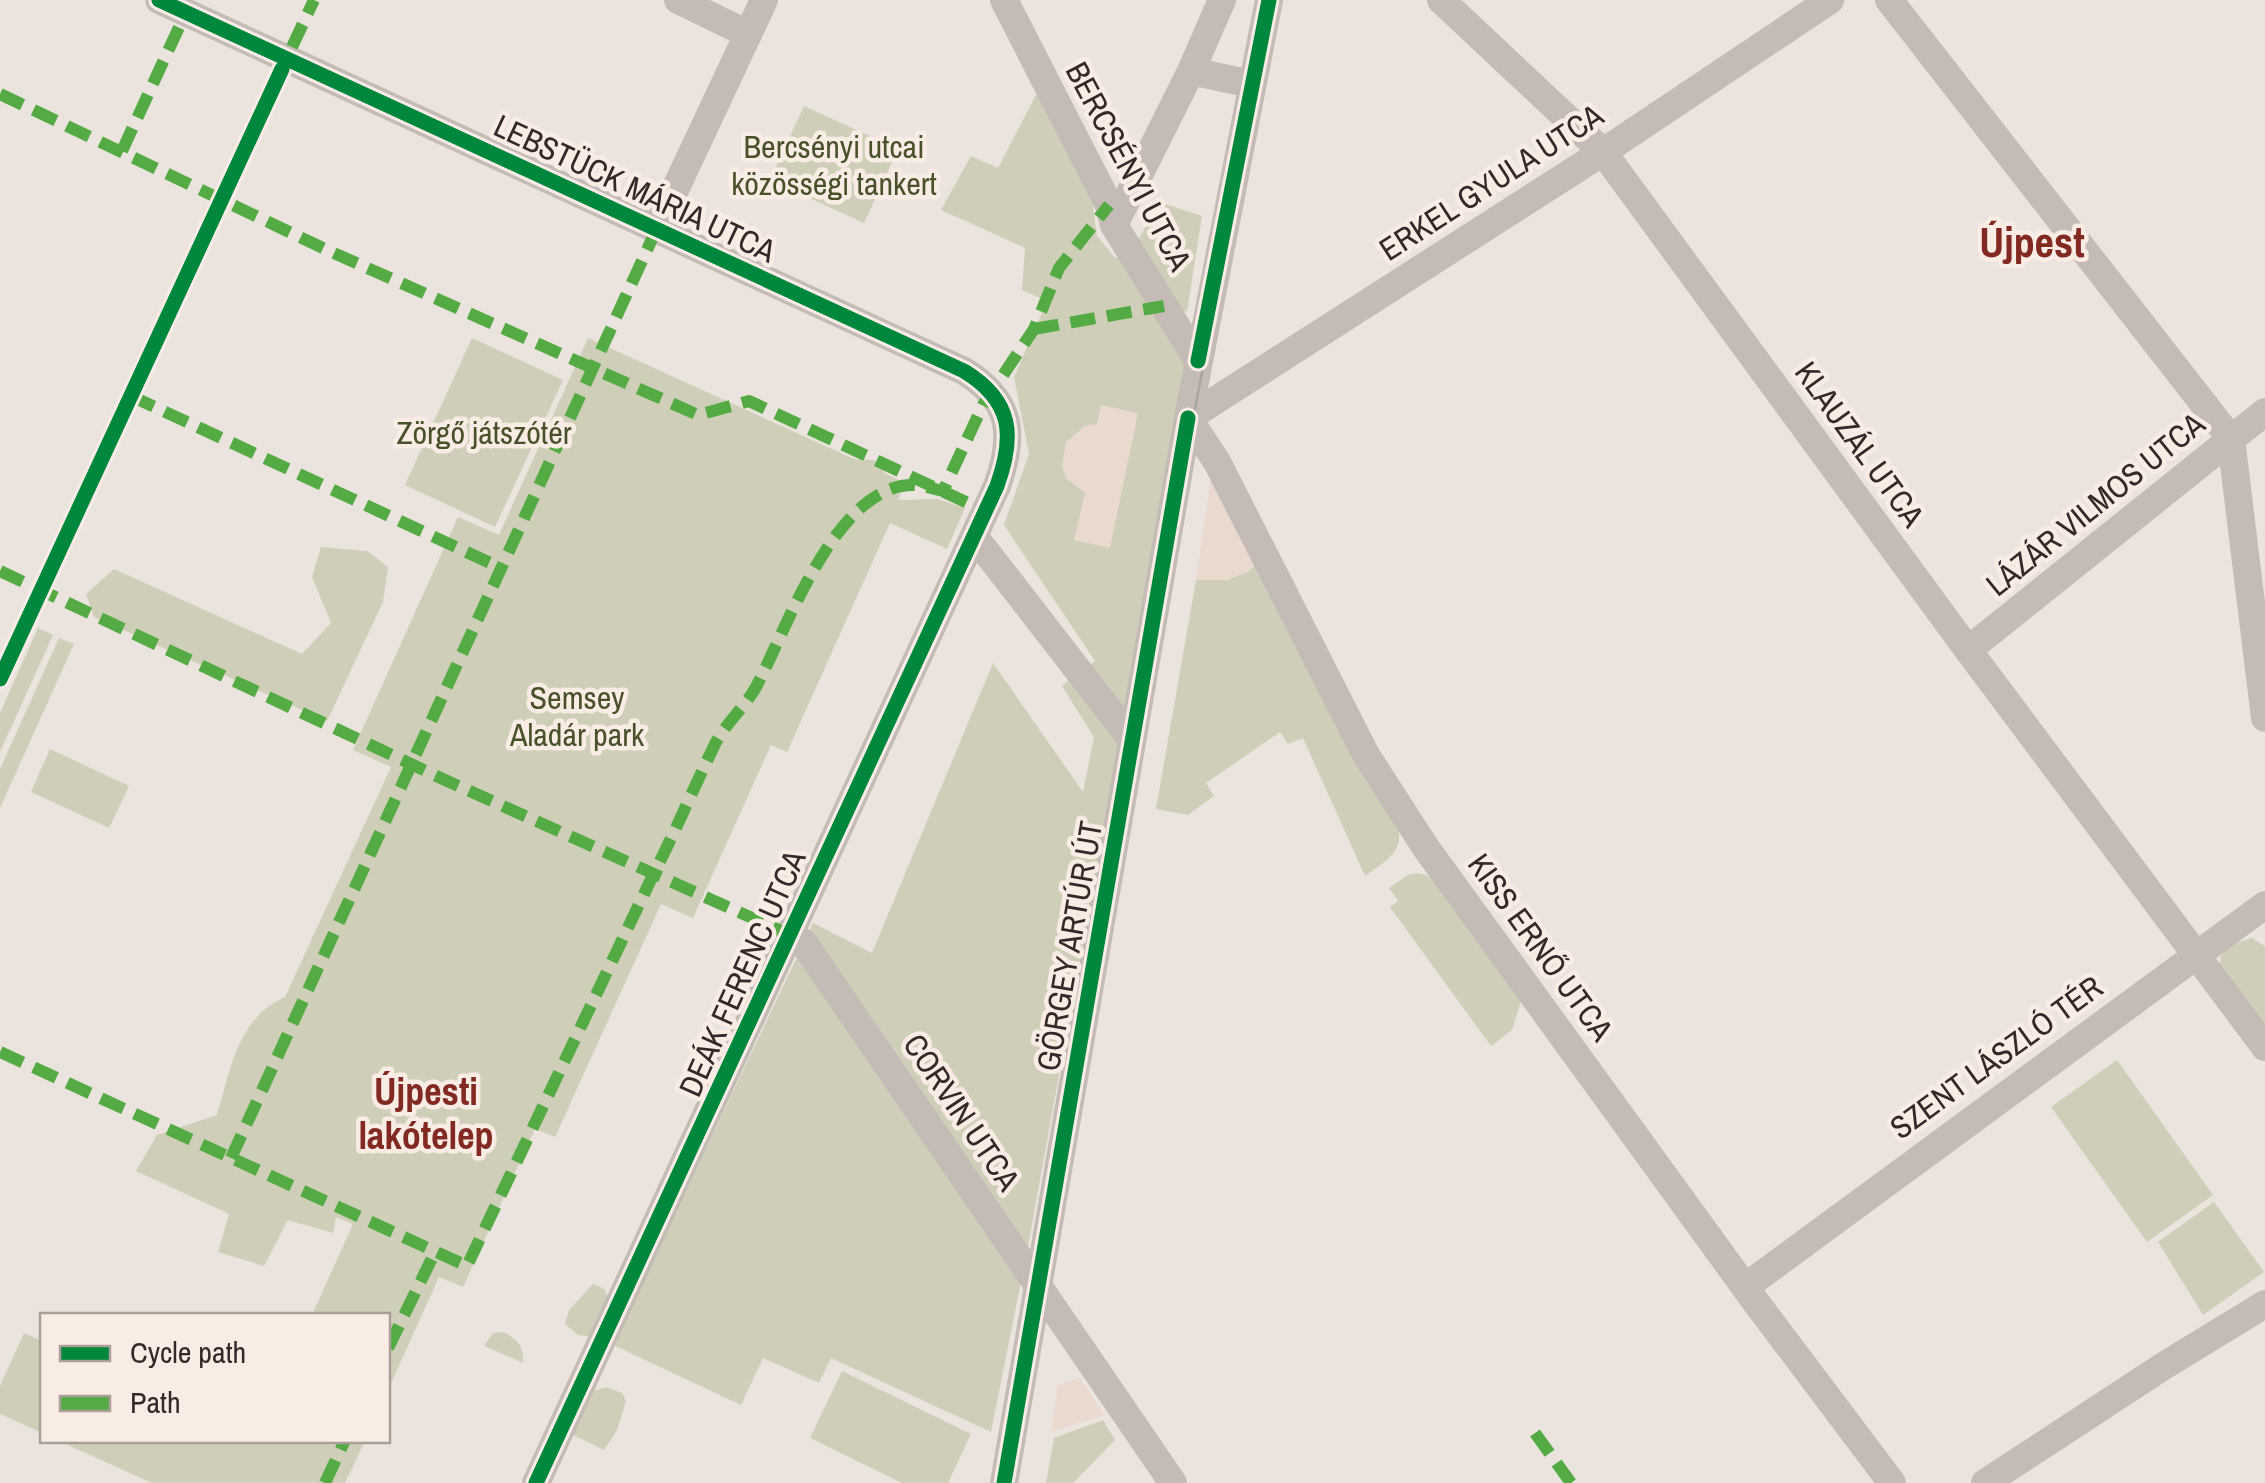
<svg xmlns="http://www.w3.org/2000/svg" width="2265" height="1483" font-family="'Archivo Narrow',sans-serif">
<rect width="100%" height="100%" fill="#ebe3de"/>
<g fill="#cfcfb9">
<path d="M1037,93L1092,199L1097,236L1115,258L1124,257L1189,357L1027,1252L991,1432L831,1358L819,1383L763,1358L741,1405L613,1345L813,923L872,953L993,663L1083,792L1094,737L1062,686L1095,661L1004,525L1029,454L1014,377L1047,301L1022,290L1025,248L941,210L971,156L998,168Z"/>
<path d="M804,106L898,149L864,223L770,180Z"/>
<path d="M1159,202L1202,216L1187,311L1178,314L1137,242Z"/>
<path d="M472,338L563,380L495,527L405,485Z"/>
<path d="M588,338L854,459L873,460L885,469L884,473L905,483L898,500L937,499L965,508L947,549L890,523L787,752L771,745L693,918L661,904L555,1137L535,1129L463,1287L439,1277L388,1390V1316L312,1315L353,1224L336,1217L333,1233L288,1220L264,1266L218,1252L229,1214L136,1171L157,1135L217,1115C230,1071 238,1017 285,997L391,767L353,750L458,517L499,535Z"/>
<path d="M321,547L367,551L388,567L383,602L327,721L94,617L86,594L114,569L302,654L331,623L312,577Z"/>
<path d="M1257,562L1398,828C1404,853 1384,862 1365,876L1303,738L1288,744L1280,732L1206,783L1214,796L1188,815L1156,809L1196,580H1228Z"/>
<path d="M38,628L53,635L0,752V713Z"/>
<path d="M59,638L74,644L0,808V769Z"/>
<path d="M50,749L129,786L109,828L31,792Z"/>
<path d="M1419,873L1433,878L1521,1001L1512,1030L1491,1046L1390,907L1398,901L1389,888L1408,875Z"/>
<path d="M2252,938L2265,946V1028L2219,969L2221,955L2233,944Z"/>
<path d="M2117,1060L2213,1195L2147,1242L2051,1107Z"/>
<path d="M2214,1202L2264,1272L2203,1315L2158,1242Z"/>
<path d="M593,1284L604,1289L609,1299L591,1337L578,1335L565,1324L569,1310Z"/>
<path d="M503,1332C518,1339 524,1347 523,1363L484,1346L493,1333Z"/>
<path d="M24,1333L42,1341V1433L0,1414V1386Z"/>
<path d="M842,1371L971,1434L948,1483H902L810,1438Z"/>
<path d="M606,1387L622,1393L626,1401L617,1430L604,1450L573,1435L593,1391Z"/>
<path d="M1103,1420L1115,1440L1073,1483H1046L1054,1438Z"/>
<path d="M59,1441H365L345,1483H152Z"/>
</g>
<g fill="#e9d9ce">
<path d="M1101,405L1138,413L1110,548L1074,540L1085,493L1067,479L1062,467L1066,442L1085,426L1097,424Z"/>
<path d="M1211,477L1257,562L1250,571L1228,580H1196Z"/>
<path d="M1080,1378L1104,1415L1051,1432L1058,1385Z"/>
</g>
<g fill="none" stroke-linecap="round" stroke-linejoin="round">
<g stroke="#c4bbb7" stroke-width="28">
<path d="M159,0L964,371C1013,401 1015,436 997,486L536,1483"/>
<path d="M678,0L748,34"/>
<path d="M1004,0L1109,205L1114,225L1198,361"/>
<path d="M1441,0L1603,152L1968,650L2265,1047"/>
<path d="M1889,0L2231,439L2265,718"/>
<path d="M1191,71L1251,84"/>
<path d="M1114,225L1191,71L1222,0"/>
<path d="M657,228L764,0"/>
<path d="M1188,418L1217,462L1366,755L1426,848L1755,1301L1892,1483"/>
<path d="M1188,418L1603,152L1830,0"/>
<path d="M974,536L1132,740"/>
<path d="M1968,650L2265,412"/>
<path d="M790,935L803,942L1173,1483"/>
<path d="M1745,1287L2265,905"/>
<path d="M1004,1483L1188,418L1269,0"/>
<path d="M1985,1483L2162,1367L2265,1304"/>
</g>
<path stroke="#aba5a2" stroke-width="2.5" d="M1010,1483L1194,414L1274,0"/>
<g stroke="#54ab44" stroke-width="12" stroke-dasharray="25 12" stroke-linecap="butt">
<path d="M292,47L314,0"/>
<path d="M0,94L327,250L698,415L749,401L985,511"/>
<path d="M122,151L186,12"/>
<path d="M1034,329L1164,306"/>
<path d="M131,396L501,568"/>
<path d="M0,571L445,780L790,935"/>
<path d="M0,1052L467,1266L654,873C676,830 695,785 716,742C727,722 745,707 756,687C786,631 835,485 913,485C922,485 934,489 943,491L983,405L1034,329L1059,268L1109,205"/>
<path d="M231,1158L657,228"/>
<path d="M388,1348L435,1252"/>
<path d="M1535,1433L1571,1483"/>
<path d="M325,1483L345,1440"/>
</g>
<g stroke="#f8ece5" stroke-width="21">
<g id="cycleway">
<path d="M159,0L964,371C1013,401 1015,436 997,486L536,1483"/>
<path d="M1198,361L1269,0"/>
<path d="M0,679L282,69"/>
<path d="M1004,1483L1188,418"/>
</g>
</g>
<use href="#cycleway" stroke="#00873e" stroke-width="15"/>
</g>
<g text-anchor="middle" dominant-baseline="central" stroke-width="9" stroke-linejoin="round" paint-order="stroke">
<g font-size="32" fill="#49512b" stroke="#f8ece5">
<text x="834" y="146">Bercsényi utcai<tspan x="834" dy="37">közösségi tankert</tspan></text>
<text x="484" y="432">Zörgő játszótér</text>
<text x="577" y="697">Semsey<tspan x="577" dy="37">Aladár park</tspan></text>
</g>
<g font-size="32" fill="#342926" stroke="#f8ece5">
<text transform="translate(1129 166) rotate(62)">BERCSÉNYI UTCA</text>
<text transform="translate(1491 182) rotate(-33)">ERKEL GYULA UTCA</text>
<text transform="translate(635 188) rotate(25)">LEBSTÜCK MÁRIA UTCA</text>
<text transform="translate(1860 444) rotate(54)">KLAUZÁL UTCA</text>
<text transform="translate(2095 504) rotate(-39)">LÁZÁR VILMOS UTCA</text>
<text transform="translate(1069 946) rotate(-80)">GÖRGEY ARTÚR ÚT</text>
<text transform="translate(1541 947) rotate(54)">KISS ERNŐ UTCA</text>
<text transform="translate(742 973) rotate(-66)">DEÁK FERENC UTCA</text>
<text transform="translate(1996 1057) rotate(-36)">SZENT LÁSZLÓ TÉR</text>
<text transform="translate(962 1112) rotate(56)">CORVIN UTCA</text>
</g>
<g font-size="38" font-weight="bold" fill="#812922" stroke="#f8ece5">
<text x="426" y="1091">Újpesti<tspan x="426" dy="44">lakótelep</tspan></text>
</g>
<g font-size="42" font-weight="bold" fill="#812922" stroke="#f8ece5">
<text x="2032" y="242">Újpest</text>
</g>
</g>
<rect x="40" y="1313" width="350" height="130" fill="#f8ece5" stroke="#aa9e99" stroke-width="2.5"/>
<rect x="60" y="1346" width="50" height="15" fill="#00873e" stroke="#aa9e99" stroke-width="2.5"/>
<text x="130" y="1363" font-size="30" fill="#342926">Cycle path</text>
<rect x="60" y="1396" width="50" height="15" fill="#54ab44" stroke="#aa9e99" stroke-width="2.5"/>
<text x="130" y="1413" font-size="30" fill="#342926">Path</text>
</svg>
